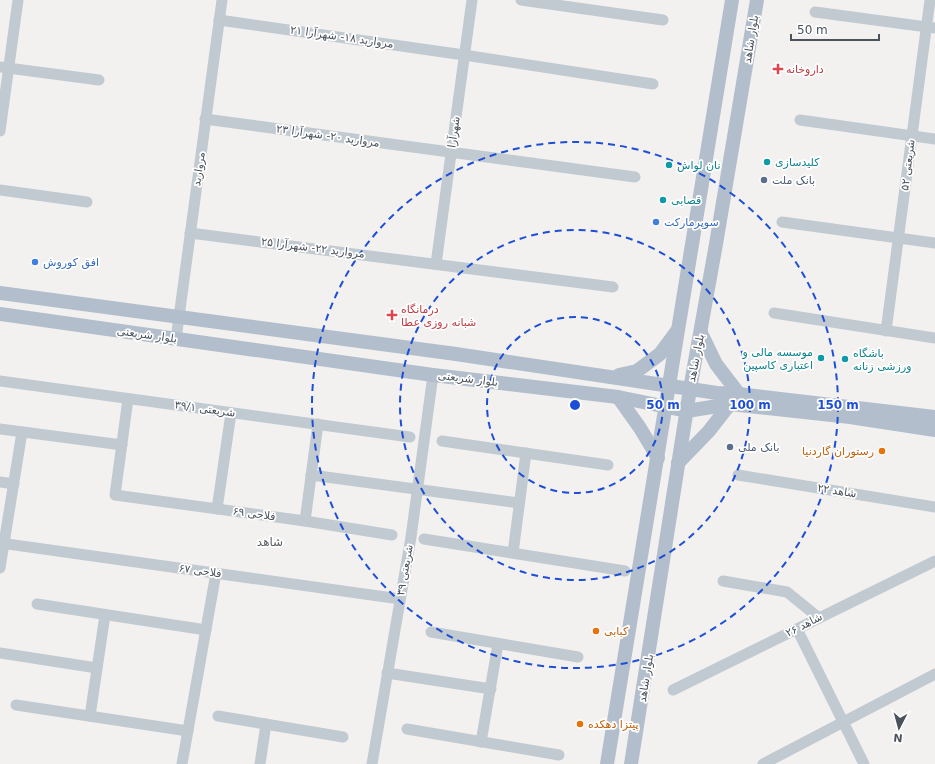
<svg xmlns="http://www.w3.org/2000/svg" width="935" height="764" font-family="'DejaVu Sans',Vazirmatn,sans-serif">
<rect width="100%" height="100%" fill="#f2f1f0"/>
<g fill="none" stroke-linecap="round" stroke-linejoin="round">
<g stroke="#c2cad1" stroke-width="11">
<path d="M521,0L663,20"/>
<path d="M815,12L935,28"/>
<path d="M219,20L464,55L653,84"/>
<path d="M0,67L99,80"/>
<path d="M205,119L635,177"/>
<path d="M800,120L935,139"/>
<path d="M0,131L18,0"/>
<path d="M0,190L87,202"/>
<path d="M782,222L935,243"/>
<path d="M190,233L613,287"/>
<path d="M436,264L472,0"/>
<path d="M774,313L935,338"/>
<path d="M886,331L930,0"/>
<path d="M176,339L222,0"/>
<path d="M0,381L410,437"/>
<path d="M128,399L115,495L305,521L392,535"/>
<path d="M0,429L122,445"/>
<path d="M442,441L608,465"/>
<path d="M311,475L519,503"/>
<path d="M738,475L935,507"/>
<path d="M0,482L14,484"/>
<path d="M217,509L231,413"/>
<path d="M305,521L318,424"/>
<path d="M424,539L625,571"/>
<path d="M0,543L400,599"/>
<path d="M513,553L526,453"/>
<path d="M0,568L22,432"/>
<path d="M723,581L787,592L819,618"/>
<path d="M37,604L206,630"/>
<path d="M797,629L864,764"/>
<path d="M431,632L578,657"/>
<path d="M0,653L97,668"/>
<path d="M387,673L491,689"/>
<path d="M673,690L935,561"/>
<path d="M16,705L188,731"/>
<path d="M90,716L105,615"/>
<path d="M218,716L343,737"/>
<path d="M407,729L559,755"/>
<path d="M481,742L498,644"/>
<path d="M182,764L216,573"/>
<path d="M260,764L266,724"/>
<path d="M372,764L411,537L433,375"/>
<path d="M763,764L935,674"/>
</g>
<g stroke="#b3becc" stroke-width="14">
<path d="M0,293L456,354L717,393L739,394L935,417"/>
<path d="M0,314L433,375L618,397L687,411L730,404L850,417L935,430"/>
<path d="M701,333L716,364L739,394"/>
<path d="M619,375L637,371L660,354L677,331"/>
<path d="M618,397L640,428L658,458"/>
<path d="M678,463L709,431L730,404"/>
<path d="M607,764L732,0"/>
<path d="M631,764L690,389L716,244L757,0"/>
</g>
</g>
<g fill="none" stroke="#1d4ed8" stroke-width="2" stroke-dasharray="7 5">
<circle cx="575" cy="405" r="88"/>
<circle cx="575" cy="405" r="175"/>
<circle cx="575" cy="405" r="263"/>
</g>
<g fill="#e0444e" stroke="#fff" stroke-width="1.5">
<path d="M776 63h4v4h4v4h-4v4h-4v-4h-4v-4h4z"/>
<path d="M390 309h4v4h4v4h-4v4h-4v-4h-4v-4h4z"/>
</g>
<g fill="#0f9aa8" stroke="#fff" stroke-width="1.5">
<circle cx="767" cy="162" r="4"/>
<circle cx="669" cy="165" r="4"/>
<circle cx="663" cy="200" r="4"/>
<circle cx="821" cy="358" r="4"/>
<circle cx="845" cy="359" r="4"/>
</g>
<g fill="#5c6f8a" stroke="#fff" stroke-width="1.5">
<circle cx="764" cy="180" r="4"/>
<circle cx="730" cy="447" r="4"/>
</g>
<g fill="#3f7fe0" stroke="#fff" stroke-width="1.5">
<circle cx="656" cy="222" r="4"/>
<circle cx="35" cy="262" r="4"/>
</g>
<g fill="#e8710a" stroke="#fff" stroke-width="1.5">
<circle cx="882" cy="451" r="4"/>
<circle cx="596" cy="631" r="4"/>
<circle cx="580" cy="724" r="4"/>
</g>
<g text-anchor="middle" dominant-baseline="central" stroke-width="3.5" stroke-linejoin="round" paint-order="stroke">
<g font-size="11" fill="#4a525c" stroke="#fff">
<text transform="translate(342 37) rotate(8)">مروارید ۱۸- شهرآرا ۲۱</text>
<text transform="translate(751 39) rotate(-81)">بلوار شاهد</text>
<text transform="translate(454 132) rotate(-82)">شهرآرا</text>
<text transform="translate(328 136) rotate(8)">مروارید ۲۰- شهرآرا ۲۳</text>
<text transform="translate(908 165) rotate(-83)">شریعتی ۵۲</text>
<text transform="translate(199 169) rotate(-82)">مروارید</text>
<text transform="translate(313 248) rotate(7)">مروارید ۲۲- شهرآرا ۲۵</text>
<text transform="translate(147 335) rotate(8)">بلوار شریعتی</text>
<text transform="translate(696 358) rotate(-79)">بلوار شاهد</text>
<text transform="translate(468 379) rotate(7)">بلوار شریعتی</text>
<text transform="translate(205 409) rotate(8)">شریعتی ۳۹/۱</text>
<text transform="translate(837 491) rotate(9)">شاهد ۲۲</text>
<text transform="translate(254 514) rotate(8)">فلاحی ۶۹</text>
<text transform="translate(405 570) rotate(-80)">شریعتی ۳۹</text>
<text transform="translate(200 571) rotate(8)">فلاحی ۶۷</text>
<text transform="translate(804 625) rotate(-27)">شاهد ۲۶</text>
<text transform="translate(646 678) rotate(-81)">بلوار شاهد</text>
</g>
<g font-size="11" fill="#be3a42" stroke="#fff" text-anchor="start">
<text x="786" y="69">داروخانه</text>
<text x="401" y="309">درمانگاه<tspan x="401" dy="13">شبانه روزی عطا</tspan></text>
</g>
<g font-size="11" fill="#0d838f" stroke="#fff" text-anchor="start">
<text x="775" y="162">کلیدسازی</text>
<text x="677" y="165">نان لواش</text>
<text x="671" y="200">قصابی</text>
<text x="813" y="352" text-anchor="end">موسسه مالی و<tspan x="813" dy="13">اعتباری کاسپین</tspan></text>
<text x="853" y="353">باشگاه<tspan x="853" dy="13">ورزشی زنانه</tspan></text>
</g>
<g font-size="11" fill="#4e5e75" stroke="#fff" text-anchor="start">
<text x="772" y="180">بانک ملت</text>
<text x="738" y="447">بانک ملی</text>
</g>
<g font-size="11" fill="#366cbe" stroke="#fff" text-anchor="start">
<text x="664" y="222">سوپرمارکت</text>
<text x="43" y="262">افق کوروش</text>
</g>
<g font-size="11" fill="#c56008" stroke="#fff" text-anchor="start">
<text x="874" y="451" text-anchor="end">رستوران گاردنیا</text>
<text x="604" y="631">کبابی</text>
<text x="588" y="724">پیتزا دهکده</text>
</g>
<g font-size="12" fill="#5d6065" stroke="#fff">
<text x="270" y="542">شاهد</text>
</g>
</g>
<circle cx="575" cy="405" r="6" fill="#1d4ed8" stroke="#fff" stroke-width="2"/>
<g font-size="12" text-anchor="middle" font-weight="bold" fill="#1d4ed8" stroke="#fff" stroke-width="3.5" stroke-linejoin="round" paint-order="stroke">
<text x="663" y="409">50 m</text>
<text x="750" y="409">100 m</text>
<text x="838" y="409">150 m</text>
</g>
<g transform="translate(899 728) rotate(186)" stroke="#ffffff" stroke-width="3" paint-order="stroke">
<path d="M0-3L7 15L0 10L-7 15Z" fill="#4a525c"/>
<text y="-6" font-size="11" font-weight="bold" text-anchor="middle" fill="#4a525c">N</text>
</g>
<path d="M791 34v6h88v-6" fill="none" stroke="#4a525c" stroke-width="2"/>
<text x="797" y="34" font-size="12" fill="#4a525c" stroke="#ffffff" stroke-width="3" paint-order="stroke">50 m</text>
</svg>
